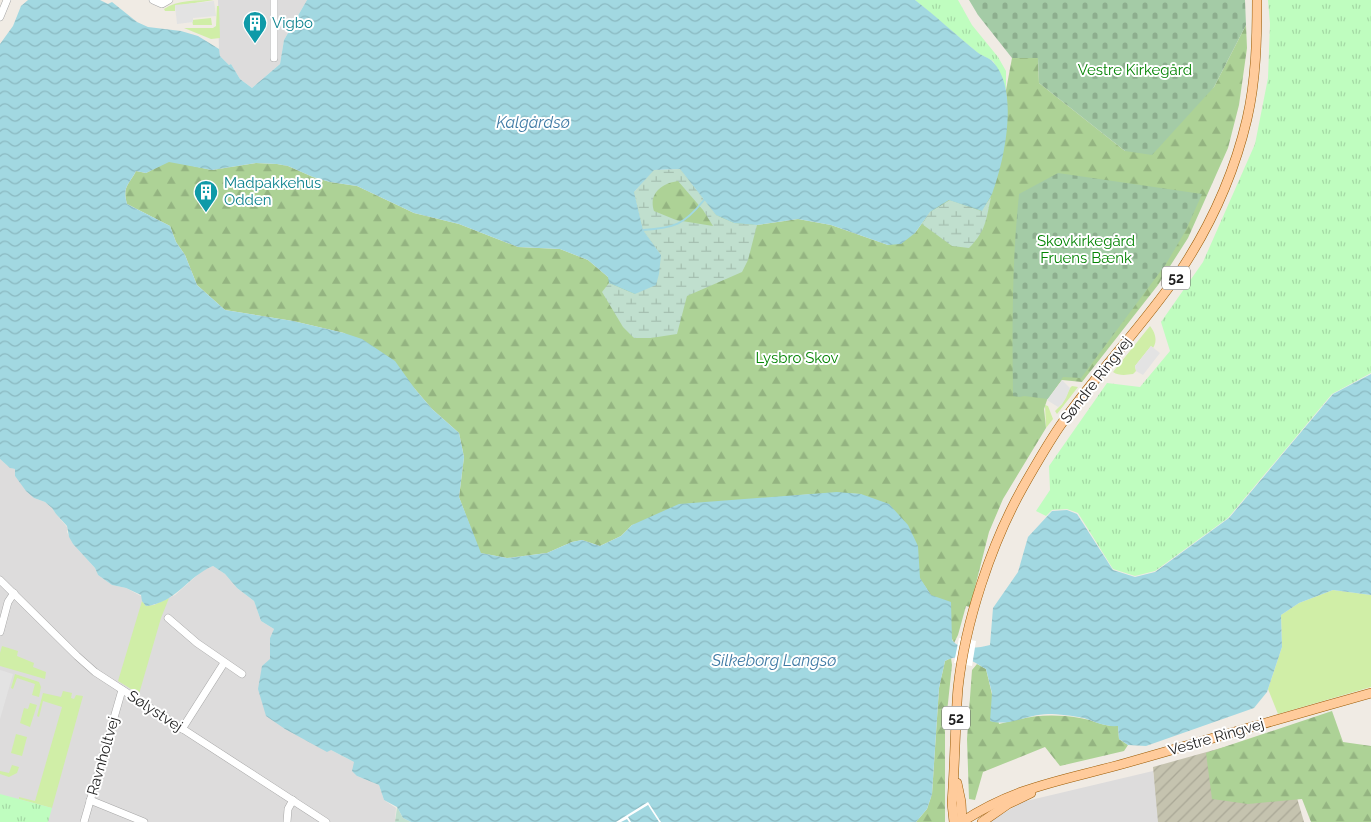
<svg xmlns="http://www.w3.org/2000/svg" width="1371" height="822" font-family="Raleway,sans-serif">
<defs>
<pattern id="construction-furrows" width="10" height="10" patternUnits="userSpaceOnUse" patternTransform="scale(1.25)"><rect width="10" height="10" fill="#c5c3af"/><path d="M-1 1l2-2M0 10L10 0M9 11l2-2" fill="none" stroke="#a9a796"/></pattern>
<pattern id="forest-firs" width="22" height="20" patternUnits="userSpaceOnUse" patternTransform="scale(1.25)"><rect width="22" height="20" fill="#add296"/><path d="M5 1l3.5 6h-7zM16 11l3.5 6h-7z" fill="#94b481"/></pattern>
<pattern id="wetland-marsh" width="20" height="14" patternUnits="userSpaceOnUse" patternTransform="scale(1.25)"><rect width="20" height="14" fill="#c0dfce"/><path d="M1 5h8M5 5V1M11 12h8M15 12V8" fill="none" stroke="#a5bfb0"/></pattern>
<pattern id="cemetery-stones" width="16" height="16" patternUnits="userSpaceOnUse" patternTransform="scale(1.25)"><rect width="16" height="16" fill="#a4cba6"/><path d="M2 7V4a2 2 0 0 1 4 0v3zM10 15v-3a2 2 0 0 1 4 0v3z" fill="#8dae8e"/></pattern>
<pattern id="park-tufts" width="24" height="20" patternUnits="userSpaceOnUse" patternTransform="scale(1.25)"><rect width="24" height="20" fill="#bffdbf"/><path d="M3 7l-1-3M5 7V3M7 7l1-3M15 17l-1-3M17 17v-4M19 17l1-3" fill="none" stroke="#a4d8a4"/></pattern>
<pattern id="water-waves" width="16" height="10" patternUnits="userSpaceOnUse" patternTransform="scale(1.25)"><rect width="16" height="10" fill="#a2d8e1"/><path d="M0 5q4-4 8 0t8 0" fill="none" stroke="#8bb9c1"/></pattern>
</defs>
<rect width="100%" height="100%" fill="#f0ebe4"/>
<g fill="#dddcdc">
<path d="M218,0H307L284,40L280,64L252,88L240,79L231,64L229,65L220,56L219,51Z"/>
<path d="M0,459L10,468L15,469V476L34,498L45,502L52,508L56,514L67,527V532L73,544L95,568L98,575L112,585L126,588L141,596L154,605L175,595L203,570L213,566L225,574L237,588L254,601L261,621L274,629L270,638V659L331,750L354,762L357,776L379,785L384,800L396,808L395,822H0Z"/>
<path d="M1153,771L1161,822H989L1022,802Z"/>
</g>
<path fill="url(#construction-furrows)" d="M1278,732L1304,822H1158L1153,767Z"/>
<g fill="#d0eea7">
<path d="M214,0L175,6V11H165L164,9C177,0 197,0 214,0Z"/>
<path d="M217,6H219L220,38L211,39L184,28H213L216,26Z"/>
<path d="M211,18L212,25H193L192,20Z"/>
<path d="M1150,326C1155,332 1158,341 1153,348L1151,346L1135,366L1136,371L1133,374C1126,375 1119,376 1113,372Z"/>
<path d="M1072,386L1078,387L1057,414L1055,411L1062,404L1070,388Z"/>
<path d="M1045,405L1048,406L1053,419L1046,428Z"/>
<path d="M1333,590L1371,595V687L1278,714L1268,689L1282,647L1281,615L1299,603Z"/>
<path d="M169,598L161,618L139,694L118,681L142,601L146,606L154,605Z"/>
<path d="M2,646L18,651L17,656L34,663L33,667L46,672L45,679L0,666V653Z"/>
<path d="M15,674L39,682L41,687L39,697L32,695L35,684L17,678L13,689L11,688Z"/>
<path d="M63,691L72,693L71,698L74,699L76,695L83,696L52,808L19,799V797L35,801L62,707L43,701L39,717L37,716L43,693L61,697Z"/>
<path d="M30,703L37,705L30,727L20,723L24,708L28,709Z"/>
<path d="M16,734L27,737L22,756L11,753Z"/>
<path d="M12,765L19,767L17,773L9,777L0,774V771L9,773Z"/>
</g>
<g fill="url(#forest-firs)">
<path d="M1246,25L1247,48L1239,105L1228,148L1188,238L1158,285L1082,382L1062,380L1047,400L1044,409L1046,428L1003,499L989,532L970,607L966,606L958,635L954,643L931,595L861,494C787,489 705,511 632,525L621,536L600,546L582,540L572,542L547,553L507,558L480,553L459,497L464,457L459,433L432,409L415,389L344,333L293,321L225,310L197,285L185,255L176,242L170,226L127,204C122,186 129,185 136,171L146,173L169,161L212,170L256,163L277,164L288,166L313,177L330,182L357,186L414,213L459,224L518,247L560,249L588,260L608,277L661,255L643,230L634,192L680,169L716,215L757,225L798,219L831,225L888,245L915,233L930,212L1007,115L1006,90L1012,58L1038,57L1039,83L1125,151L1214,87Z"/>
<path d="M951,658L952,665L945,731V822H916L927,809L932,794L939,688L945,661Z"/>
<path d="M977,664L986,669L999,724C1030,716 1048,713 1080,718C1095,720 1102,727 1118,726L1119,739L1128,745L1124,751L1060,766L1045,747L983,772L975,800L969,799L967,739L972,670Z"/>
<path d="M1332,711L1343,742L1371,746V822H1311L1302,799L1248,804L1212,799L1206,753Z"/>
</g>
<g fill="url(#wetland-marsh)" fill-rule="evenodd">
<path d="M680,169L716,215L734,223L757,225L748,260L742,272L687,296L677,334L651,338H634L623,327L602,292L609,283L635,294L661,255L643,230L634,192L653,170ZM678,181L703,210L713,226L676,220L654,211C648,193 663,183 678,181Z"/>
<path d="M991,197C986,220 986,231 969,248L952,246L922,224L930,212L950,200L981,211Z"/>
<path d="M397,807L403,818L411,822H395Z"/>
</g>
<g fill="url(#cemetery-stones)">
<path d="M969,0H1245L1246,25L1214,87L1152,155L1125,151L1039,83L1038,58H1012L978,15Z"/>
<path d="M1058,173L1202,194L1186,230L1166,264L1081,378L1063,377L1048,399L1024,396L1020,397L1013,396C1012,328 1012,261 1019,194Z"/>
</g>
<g fill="url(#park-tufts)">
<path d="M915,0H958L972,25L998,57L1006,71V90L1001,76L993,61L979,54Z"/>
<path d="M1268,0H1371V373L1332,394L1228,518L1155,571L1135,576L1113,569L1078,513L1067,509L1052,510L1046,516L1036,511L1050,490L1049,466L1107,383L1140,387L1170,351L1161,322L1203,262L1255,144L1268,78L1270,24Z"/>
<path d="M0,794L52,808L48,822H0Z"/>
</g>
<g fill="#e3e3e3">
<path d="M214,1L216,16L193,18V22L177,24L175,5Z"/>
<path d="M1151,346L1160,353L1143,375L1136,371L1135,366Z"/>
<path d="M1062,380L1070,388L1066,398L1062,404L1058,407L1047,400Z"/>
<path d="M0,670L13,674L0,719Z"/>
</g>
<path fill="url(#water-waves)" d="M28,0H100L108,4L112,2L137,22L148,27L181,31L198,36L219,49L220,56L229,65L231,64L240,79L252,88L280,64L284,40L307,0H915C936,16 956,35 977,52C981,56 989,57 993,62C1020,90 1004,162 992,194C989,200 985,205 982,211L949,200L930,212L915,233L901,244L888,245L831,225L798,219L757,225L734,223L716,215L680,169L654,170L634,192L643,230L661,255L659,274L656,285L635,294L609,283L608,277L588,260L560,249L518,247L459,224L414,213L357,186L330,182L313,177L288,166L277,164L256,163L212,170L169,162L146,173L136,171C129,185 122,186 127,204L170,226L176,242L185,255L197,285L225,310L293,321L344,333L362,339L395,361L415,389L432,409L459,433L464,457L459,497L481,553L507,558L547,553L572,542L582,540L600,546L621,536L632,525L679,504L837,492L861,494L889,504L908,525L918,546L920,578L931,595L951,602L952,640C960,651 978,648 990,645L993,608L1018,572L1028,537L1052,511L1067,510L1077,514L1113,570L1135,577L1155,572L1229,518L1333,394L1371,374V595L1333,590L1299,603L1281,615L1282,647L1267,692L1254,708L1146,746L1128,745L1119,739L1118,726C1105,727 1096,722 1084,718C1073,716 1059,714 1048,714C1029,714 1008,727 990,721L992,693L986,669C972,661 961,652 945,661L939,688L932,794L927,809L916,822H411L403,818L397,807L384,800L379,785L357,776L352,771L354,762L331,750L327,752L285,729L266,716L258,689L262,666L270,659V638L274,629L261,621L254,601L237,588L225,574L213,566C188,576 176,603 146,606L142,601L141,595L126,588L112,585L98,575L95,568L73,544L69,537L67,526L56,514L52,508L45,502L34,498L26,491L15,476V469L10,468L0,459V44L13,26L21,6Z"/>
<g fill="#fff">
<path d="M959,638L976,641L972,666L954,663Z"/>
<path d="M648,802L661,822H659L648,805L628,817L631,822H629L627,819L621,822H616Z"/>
</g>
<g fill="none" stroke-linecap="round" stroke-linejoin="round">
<path stroke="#a2d8e1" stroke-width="2" d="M643,230C674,228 684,225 704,200"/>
<g stroke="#a6a6a6" stroke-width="8">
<g id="minor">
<path d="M153,0L162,4L169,0"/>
<path d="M274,0V58"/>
<path d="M0,17L7,0"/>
<path d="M0,580L77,656L95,672L326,822"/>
<path d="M168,618L197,643L242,674"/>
<path d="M0,632L8,602L14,593"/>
<path d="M182,729L224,663"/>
<path d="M90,800L144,822"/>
<path d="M84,822L122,690"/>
<path d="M287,822L288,809L293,800"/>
</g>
</g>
<g stroke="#9a5900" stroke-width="10">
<g id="major">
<path d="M957,783L961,802L962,822"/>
<path d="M954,822L952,803C955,765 955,726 958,688C965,623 991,544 1023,487C1035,466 1047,445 1060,426C1096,374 1141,328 1177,276C1209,229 1234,174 1247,119C1256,80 1257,40 1257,0"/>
<path d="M962,822C1016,786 1066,780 1126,763C1207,740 1289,716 1371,693"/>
<path d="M982,822L1008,804L1031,793"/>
</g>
</g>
<use href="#minor" stroke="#fff" stroke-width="7"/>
<use href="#major" stroke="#ffcb9b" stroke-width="9"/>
</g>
<defs>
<g id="building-pin" transform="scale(1.25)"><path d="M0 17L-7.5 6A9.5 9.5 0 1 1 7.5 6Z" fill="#0f9aa8" stroke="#fff"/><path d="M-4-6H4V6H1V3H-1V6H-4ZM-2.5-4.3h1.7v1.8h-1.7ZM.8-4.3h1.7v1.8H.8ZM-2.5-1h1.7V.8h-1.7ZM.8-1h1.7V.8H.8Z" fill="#fff"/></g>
</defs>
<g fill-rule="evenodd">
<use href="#building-pin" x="255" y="23"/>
<use href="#building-pin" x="206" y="192"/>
</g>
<g text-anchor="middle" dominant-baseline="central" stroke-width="4" stroke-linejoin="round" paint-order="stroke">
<g fill="#fff" stroke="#626262" stroke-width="1">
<rect x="1162" y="266.5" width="28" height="23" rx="4"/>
<rect x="942" y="706.5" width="28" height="23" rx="4"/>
</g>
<g font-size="14" font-weight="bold" fill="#1f1f1f">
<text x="1176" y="278">52</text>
<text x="956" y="718">52</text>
</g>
<g font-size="15" fill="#0d838f" stroke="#fff" text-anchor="start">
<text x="272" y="23">Vigbo</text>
<text x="224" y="183">Madpakkehus<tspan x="224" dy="17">Odden</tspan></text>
</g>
<g font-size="15" fill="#058505" stroke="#fff">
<text x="1135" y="70">Vestre Kirkegård</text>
<text x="1086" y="241">Skovkirkegård<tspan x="1086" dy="17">Fruens Bænk</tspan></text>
<text x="797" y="358">Lysbro Skov</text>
</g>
<g font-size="15" fill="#1f1f1f" stroke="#fff">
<text transform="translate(1096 380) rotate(-52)">Søndre Ringvej</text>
<text transform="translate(155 711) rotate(33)">Sølystvej</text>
<text transform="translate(1216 737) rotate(-16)">Vestre Ringvej</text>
<text transform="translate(103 756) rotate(-74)">Ravnholtvej</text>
</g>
<g font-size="16" font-style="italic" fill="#407ba5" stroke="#fff">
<text x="533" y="122">Kalgårdsø</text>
<text x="774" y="660">Silkeborg Langsø</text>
</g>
</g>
</svg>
